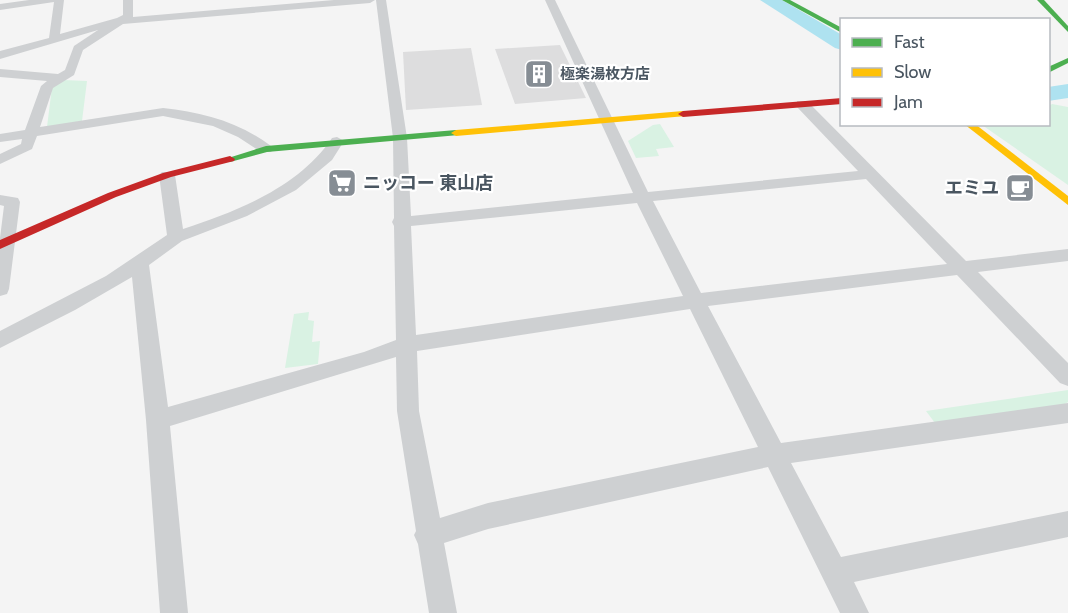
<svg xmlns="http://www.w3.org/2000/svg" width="1068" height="613" font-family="Cabin,'Noto Sans JP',sans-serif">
<rect width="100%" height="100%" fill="#f4f4f4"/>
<g fill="#d9f2e3">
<path d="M63,80L87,81L82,121L47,127L52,87Z"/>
<path d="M1052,104L1068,107V185L982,125L1048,124L1049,106Z"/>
<path d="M660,124L674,147L656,149L659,156L636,158L628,141L653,125Z"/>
<path d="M309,312L308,320L314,321L312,342L320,341L318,364L285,368L294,314Z"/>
<path d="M1068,390V402L1057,409L938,427L926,411Z"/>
</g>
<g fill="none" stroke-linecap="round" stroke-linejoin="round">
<g fill="#aee2f0" fill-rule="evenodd">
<path d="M760,0H782L842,35V50L835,48Z"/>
<path d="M1068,84V98L1048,101V87Z"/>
</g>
</g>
<g fill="#ddddde">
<path d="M560,45L586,98L515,104L495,49Z"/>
<path d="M471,48L482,105L406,110L403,52Z"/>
</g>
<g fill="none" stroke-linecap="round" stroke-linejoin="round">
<g fill="#ced0d2" fill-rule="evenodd">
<path d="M29,0H64L60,34L117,18L123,15V0H133V17L334,0H375L370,3L123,24L83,50L74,75L53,88L40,127L163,108C202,112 239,122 271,146L273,149L271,152H261L238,137L213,126L163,116L37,136L32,149L0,164V154L21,144L22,139L0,142V134L25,130L41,86L47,81L0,77V69L58,74L65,70L74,46L98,30L0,59V51L49,38L54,2L0,10V4Z"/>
<path d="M376,0H386L407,138L411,216L633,193L545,0H555L648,192L858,171L797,107V101H807L966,261L1068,249V261L978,272L1068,363V386L1060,383L957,275L708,306L781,443L1068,403V423L791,463L841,557L1068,511V537L854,582L869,613H840L768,467L488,529L444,543L457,613H429L418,544L414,535L416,531L397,411L396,357L170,426L188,613H160L146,420L132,277L75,310L0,348V331L106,276L167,235L159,175L162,172H172L175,175L183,229C238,211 299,187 332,138L337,137L344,141L332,160L296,190L247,216L182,241L149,265L168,407L364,352L396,340L394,226L392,222L394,218L393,138ZM866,179L947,264L701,293L653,201ZM637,203L683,296L416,335L411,226ZM690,309L758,447L488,503L440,518L419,411L417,351Z"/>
<path d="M0,195L18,198L20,202L9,289L7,294L0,296V238L4,206L0,205Z"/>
</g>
<g fill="#4caf50" fill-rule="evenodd">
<path d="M782,0H790L842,28V33Z"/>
<path d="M1037,0H1044L1068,26V32Z"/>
<path d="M1068,58V63L1048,73V67Z"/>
<path d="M456,130L459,131V135L267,152L230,162L225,159L266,146Z"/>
</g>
<g fill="#ffc107" fill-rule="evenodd">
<path d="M683,111L688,114L686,116L456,136L451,133L456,130Z"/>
<path d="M964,124H975L1068,196V205Z"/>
</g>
<g fill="#c62828" fill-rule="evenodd">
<path d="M842,98V104L683,117L678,114L683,111Z"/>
<path d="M230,156L235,159L234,161L171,177L116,197L0,249V240L108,193L163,173Z"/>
</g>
</g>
<defs>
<g id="building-square" transform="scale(1.5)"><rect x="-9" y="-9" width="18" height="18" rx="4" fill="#868d94" stroke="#fff"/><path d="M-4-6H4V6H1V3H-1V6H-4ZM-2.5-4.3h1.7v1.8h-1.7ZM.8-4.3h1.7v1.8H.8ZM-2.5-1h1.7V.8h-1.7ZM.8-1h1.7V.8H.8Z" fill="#fff"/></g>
<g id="supermarket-square" transform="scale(1.5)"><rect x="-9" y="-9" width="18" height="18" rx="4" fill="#868d94" stroke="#fff"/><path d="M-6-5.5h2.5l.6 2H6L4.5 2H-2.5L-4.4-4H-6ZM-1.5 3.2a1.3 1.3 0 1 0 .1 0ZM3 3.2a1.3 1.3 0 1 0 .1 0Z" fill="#fff"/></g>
<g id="cafe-square" transform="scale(1.5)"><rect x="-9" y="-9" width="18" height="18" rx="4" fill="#868d94" stroke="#fff"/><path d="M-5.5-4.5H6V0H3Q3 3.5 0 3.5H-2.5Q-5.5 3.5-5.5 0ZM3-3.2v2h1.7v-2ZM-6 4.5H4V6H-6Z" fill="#fff"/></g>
</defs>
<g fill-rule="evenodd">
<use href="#building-square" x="539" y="74"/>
<use href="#supermarket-square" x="342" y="183"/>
<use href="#cafe-square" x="1020" y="188"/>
</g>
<g text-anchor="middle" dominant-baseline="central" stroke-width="4.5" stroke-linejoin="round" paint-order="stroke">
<g font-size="15" font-weight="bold" fill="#4a5661" stroke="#fff" text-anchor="start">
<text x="560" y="74">極楽湯枚方店</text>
</g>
<g font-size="18" font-weight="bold" fill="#4a5661" stroke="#fff" text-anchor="start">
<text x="363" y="183">ニッコー 東山店</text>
<text x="999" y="188" text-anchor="end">エミユ</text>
</g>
</g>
<rect x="840" y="18" width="210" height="108" fill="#ffffff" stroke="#b7bbc0" stroke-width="1.5"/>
<rect x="852" y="38" width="30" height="9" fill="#4caf50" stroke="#b7bbc0" stroke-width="1.5"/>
<text x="894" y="48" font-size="18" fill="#4a5661">Fast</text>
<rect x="852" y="68" width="30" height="9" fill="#ffc107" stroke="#b7bbc0" stroke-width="1.5"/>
<text x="894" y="78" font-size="18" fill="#4a5661">Slow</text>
<rect x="852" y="98" width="30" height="9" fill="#c62828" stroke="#b7bbc0" stroke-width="1.5"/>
<text x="894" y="108" font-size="18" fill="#4a5661">Jam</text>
</svg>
